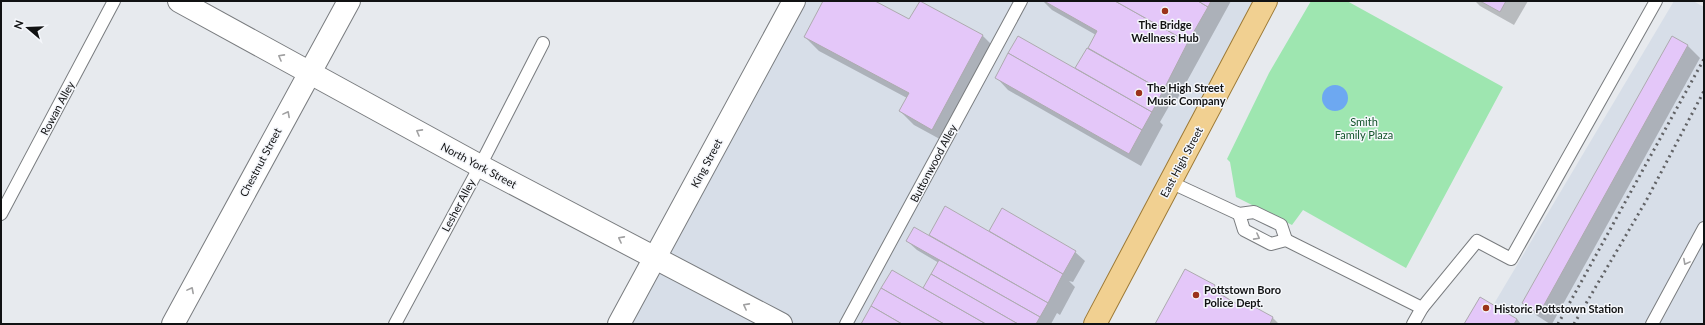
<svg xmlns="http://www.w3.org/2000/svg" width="1705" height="325" font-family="Lato,sans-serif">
<rect width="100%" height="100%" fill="#e7eaee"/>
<g fill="#d7dee8">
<path d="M795,1H1266L1095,324H621Z"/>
<path d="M1674,1H1693L1704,7V324H1482Z"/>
</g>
<path fill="#9ee6b0" d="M1311,1H1347L1503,87L1406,268L1303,210L1292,225L1236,197L1230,162L1227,159L1269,73Z"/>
<circle fill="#6da8f1" cx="1335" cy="98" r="13"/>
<g fill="#0003">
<path d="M825,1H873L910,21L982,35L996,49L947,143L914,125L900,111L907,98L819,51L805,37Z"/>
<path d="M1043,1H1231L1175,103L1172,101L1160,122L1163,125L1141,166L1008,90L996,77L1076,70L1087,49L1092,51L1089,48L1096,35L1052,10Z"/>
<path d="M1475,1H1528L1514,25L1480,6Z"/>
<path d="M1672,37L1688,46L1700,58L1552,324H1550L1536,315L1524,303Z"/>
<path d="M1002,210L1075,252L1085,261L1073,282L1069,281L1075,287L1060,315L1057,313L1051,324H862L923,289L939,263L917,250L907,241L933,238L930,235L989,232Z"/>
<path d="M1214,286L1229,300L1239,307L1242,302L1273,318L1279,324H1156Z"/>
<path d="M1517,319L1521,324H1465Z"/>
</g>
<g fill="#e4c7f9" stroke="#adabaf">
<path d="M823,1H875L909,19L920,1L983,35L932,130L899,111L909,93L804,37Z"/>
<path d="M1044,1H1115L1188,42L1163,91L1088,48L1097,31Z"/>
<path d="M1115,1H1198L1208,7L1188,42Z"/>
<path d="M1198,1H1211L1208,7Z"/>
<path d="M1480,1H1506L1500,12Z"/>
<path d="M1018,36L1152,112L1142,130L1008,53Z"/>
<path d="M1672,36L1688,45L1539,314L1522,303Z"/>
<path d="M1087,48L1163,91L1152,112L1075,68Z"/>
<path d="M1008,53L1142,130L1129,154L995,78Z"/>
<path d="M945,206L1063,274L1048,303L929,235Z"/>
<path d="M1002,208L1076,251L1063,274L989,231Z"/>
<path d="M914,227L1048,303L1040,317L906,241Z"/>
<path d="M939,260L1040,317L1036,324H1018L931,274Z"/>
<path d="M1185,269L1215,285L1213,290L1239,305L1242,300L1273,317L1270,324H1155Z"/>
<path d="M892,270L923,288L986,324H944L881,288Z"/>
<path d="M931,274L1018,324H986L923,288Z"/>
<path d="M881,288L944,324H902L871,306Z"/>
<path d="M1480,297L1517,319L1514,324H1464Z"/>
<path d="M871,306L902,324H861Z"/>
</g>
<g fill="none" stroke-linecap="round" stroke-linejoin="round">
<g stroke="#797c7f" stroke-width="14">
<g id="lane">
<path d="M1170,182L1239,214L1254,212L1281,225L1286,240"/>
<path d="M1,214L114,1"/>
<path d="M1239,214L1244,230L1271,244L1286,240L1422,308"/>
<path d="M395,324L480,166L543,43"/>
<path d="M846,324L1021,1"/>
<path d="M1413,324L1422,308L1477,241L1511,259L1656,1"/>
<path d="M1652,324L1704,228"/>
</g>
</g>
<g stroke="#797c7f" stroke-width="24">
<g id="street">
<path d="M179,1L480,166L781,324"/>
<path d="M173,324L349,1"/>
</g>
</g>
<g stroke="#797c7f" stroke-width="24">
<path id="secondary" d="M619,324L794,1"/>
</g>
<g stroke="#9c7935" stroke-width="24">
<path id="primary" d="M1095,324L1266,1"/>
</g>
<use href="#lane" stroke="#fff" stroke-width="12"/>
<use href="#street" stroke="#fff" stroke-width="22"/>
<use href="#secondary" stroke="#fff" stroke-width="22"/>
<use href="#primary" stroke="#f1d091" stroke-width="22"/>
<g stroke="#616265" stroke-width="3" stroke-dasharray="2 4" stroke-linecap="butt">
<path d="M1558,324L1704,59"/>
<path d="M1574,324L1646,201L1704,91"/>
</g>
</g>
<defs><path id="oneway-chevron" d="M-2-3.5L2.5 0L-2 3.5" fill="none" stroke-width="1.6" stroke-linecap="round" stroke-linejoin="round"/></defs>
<g stroke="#a0a0a1">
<use href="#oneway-chevron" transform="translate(281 57) rotate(-151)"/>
<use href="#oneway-chevron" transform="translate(287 114) rotate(-62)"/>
<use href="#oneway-chevron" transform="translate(419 132) rotate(-151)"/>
<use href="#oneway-chevron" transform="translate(1257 237) rotate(28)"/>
<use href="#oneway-chevron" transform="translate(621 239) rotate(-152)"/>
<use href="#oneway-chevron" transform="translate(1686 262) rotate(118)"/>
<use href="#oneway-chevron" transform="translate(191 290) rotate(-62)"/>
<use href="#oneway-chevron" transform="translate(746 306) rotate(-152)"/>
</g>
<g fill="#9b331a" stroke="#f5f7fb" stroke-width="1.5">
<circle cx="1165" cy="11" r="4"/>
<circle cx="1139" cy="93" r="4"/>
<circle cx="1196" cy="295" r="4"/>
<circle cx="1486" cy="308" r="4"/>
</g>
<g text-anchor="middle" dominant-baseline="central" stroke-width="3" stroke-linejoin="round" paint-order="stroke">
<g font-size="11" font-weight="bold" fill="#111213" stroke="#f5f7fb" text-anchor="start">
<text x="1165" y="24" text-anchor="middle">The Bridge<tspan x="1165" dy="13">Wellness Hub</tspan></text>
<text x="1147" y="87">The High Street<tspan x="1147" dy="13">Music Company</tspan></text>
<text x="1204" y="289">Pottstown Boro<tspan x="1204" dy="13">Police Dept.</tspan></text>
<text x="1494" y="308">Historic Pottstown Station</text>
</g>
<g font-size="11" fill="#111213" stroke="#f5f7fb">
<text transform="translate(57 108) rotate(-62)">Rowan Alley</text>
<text transform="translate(260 162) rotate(-62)">Chestnut Street</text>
<text transform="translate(1181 162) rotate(-62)">East High Street</text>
<text transform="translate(706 163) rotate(-62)">King Street</text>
<text transform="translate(933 163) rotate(-62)">Buttonwood Alley</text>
<text transform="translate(479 165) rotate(28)">North York Street</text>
<text transform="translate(458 205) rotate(-62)">Lesher Alley</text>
</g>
<g font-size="11" fill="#14542c" stroke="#f5f7fb">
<text x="1364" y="121">Smith<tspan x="1364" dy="13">Family Plaza</tspan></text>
</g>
</g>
<rect width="1705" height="325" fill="none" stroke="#111213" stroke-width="4"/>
<g transform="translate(28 28) rotate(289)" stroke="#f5f7fb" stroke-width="3" paint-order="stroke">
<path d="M0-3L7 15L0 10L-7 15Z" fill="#111213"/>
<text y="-6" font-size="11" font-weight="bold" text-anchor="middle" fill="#111213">N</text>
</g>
</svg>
